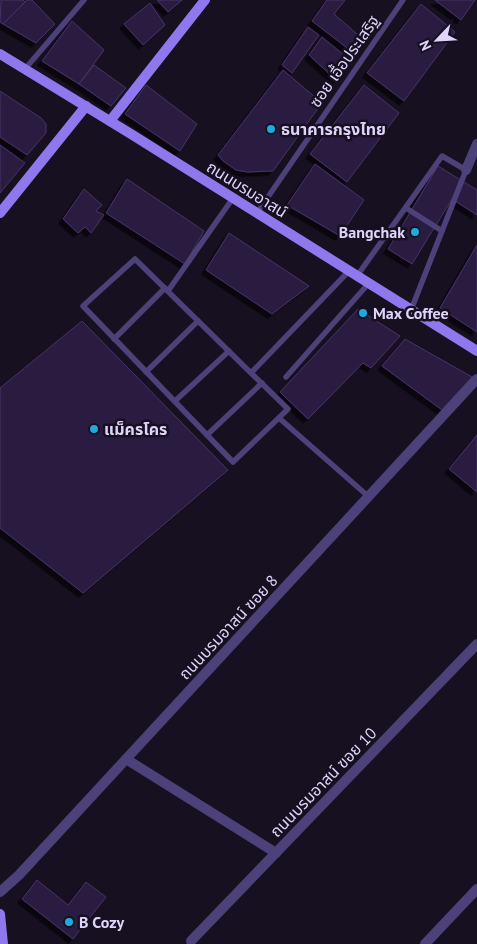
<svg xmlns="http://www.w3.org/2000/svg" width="477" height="944" font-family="'PT Sans','Noto Sans Thai',sans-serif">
<defs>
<filter id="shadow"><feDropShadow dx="-4.5" dy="4.5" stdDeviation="0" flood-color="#0009"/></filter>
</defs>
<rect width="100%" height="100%" fill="#161021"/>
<g fill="#2b1f3f" stroke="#473368" filter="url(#shadow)">
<path d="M23,0L25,2L3,24L0,22L1,0Z"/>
<path d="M27,0H32L55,24L36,43L3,24Z"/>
<path d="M157,0H182L168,12Z"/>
<path d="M327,0H345L334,14L364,40L355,54L312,21Z"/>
<path d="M435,0H475L461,20Z"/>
<path d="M150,3L165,25L143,45L124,24Z"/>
<path d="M421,4L455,32L404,101L367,73Z"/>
<path d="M72,21L104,50L79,84L42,61Z"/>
<path d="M308,27L319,35L292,73L282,65Z"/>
<path d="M322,37L350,60L337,81L309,55Z"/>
<path d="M94,65L126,88L111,106L79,84Z"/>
<path d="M283,70L322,103L273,171L247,172L236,170L223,161L218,155Z"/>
<path d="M146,85L197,124L180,151L125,114Z"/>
<path d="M364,85L399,113L347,182L310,154Z"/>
<path d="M0,91L41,118L46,124V133L27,155L0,137Z"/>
<path d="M0,145L25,163L0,193Z"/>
<path d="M315,164L364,200L340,236L287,205Z"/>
<path d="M438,166L477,190V215L452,199L412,264L388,249Z"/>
<path d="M127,179L204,231L185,264L106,213Z"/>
<path d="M84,189L102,205L96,211L104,215L91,233L85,227L78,233L63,219Z"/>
<path d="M229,233L309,286L272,314L206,270Z"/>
<path d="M477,245V332L440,308Z"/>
<path d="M358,309L400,336L371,368L363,363L308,419L280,392Z"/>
<path d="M82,321L228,470L83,593L0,528V388Z"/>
<path d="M405,339L472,377L442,410L382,366Z"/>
<path d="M477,435V492L449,469Z"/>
<path d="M37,880L68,905L86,882L106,897L73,939L22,899Z"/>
</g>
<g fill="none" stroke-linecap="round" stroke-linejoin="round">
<g stroke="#4d417a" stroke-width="5.5">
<path d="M25,69L84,0"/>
<path d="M406,208L442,231"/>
<path d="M257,213L403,0"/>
<path d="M357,276L442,156L466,170L411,310"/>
<path d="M168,291L233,198"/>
<path d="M114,339L165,288"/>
<path d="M146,372L198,321"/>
<path d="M251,373L135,259L83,306L233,462L288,409L251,373L349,271"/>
<path d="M286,377L369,283"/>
<path d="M175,401L229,351"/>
<path d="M279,418L369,497"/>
<path d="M207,435L262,383"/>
</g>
<g stroke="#4d417a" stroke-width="10">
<path d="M466,170L477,144"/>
<path d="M126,759L276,853"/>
<path d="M0,892L19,875L477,379"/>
<path d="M191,941L477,644"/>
<path d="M425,944L477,889"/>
</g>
<g stroke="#8f78ee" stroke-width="10">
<path d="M0,54L131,134L477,351"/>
<path d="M110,121L205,0"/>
<path d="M0,213L86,106"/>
<path d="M0,914L3,944"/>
</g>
</g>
<g fill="#1caadf" stroke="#161021" stroke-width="2">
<circle cx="271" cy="129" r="5"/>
<circle cx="415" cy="232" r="5"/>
<circle cx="363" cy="313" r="5"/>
<circle cx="94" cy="429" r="5"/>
<circle cx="69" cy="922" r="5"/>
</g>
<g text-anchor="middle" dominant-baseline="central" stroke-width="5" stroke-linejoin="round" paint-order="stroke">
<g font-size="16" fill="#dfd5fa" stroke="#161021">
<text transform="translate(344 61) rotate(-55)">ซอย เอื้อประเสริฐ</text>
<text transform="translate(247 189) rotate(32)">ถนนบรมอาสน์</text>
<text transform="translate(228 627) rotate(-47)">ถนนบรมอาสน์ ฃอย 8</text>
<text transform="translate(323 782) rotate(-46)">ถนนบรมอาสน์ ฃอย 10</text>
</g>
<g font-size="16" font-weight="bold" fill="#dfd5fa" stroke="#161021" text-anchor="start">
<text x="281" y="129">ธนาคารกรุงไทย</text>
<text x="405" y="232" text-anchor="end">Bangchak</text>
<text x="373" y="313">Max Coffee</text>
<text x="104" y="429">แม็ครโคร</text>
<text x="79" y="922">B Cozy</text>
</g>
</g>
<g transform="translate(437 40) rotate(245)" stroke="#161021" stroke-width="4" paint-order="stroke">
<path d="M0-4L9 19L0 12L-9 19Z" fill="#dfd5fa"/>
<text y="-8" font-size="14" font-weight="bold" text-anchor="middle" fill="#dfd5fa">N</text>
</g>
</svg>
